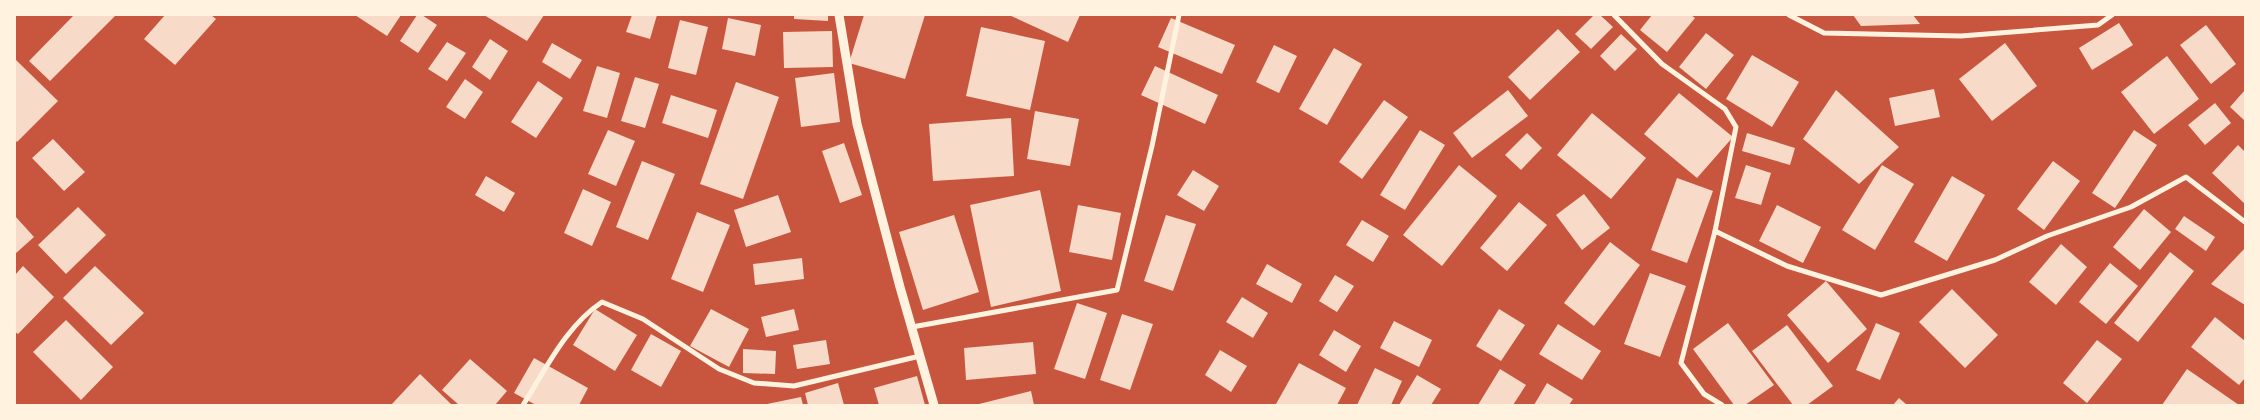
<svg xmlns="http://www.w3.org/2000/svg" width="2260" height="420" font-family="'Source Sans 3',sans-serif">
<rect width="100%" height="100%" fill="#c8553d"/>
<g fill="#f7dbc8">
<path d="M74,15H116L50,81L29,61Z"/>
<path d="M165,15H211L216,19L175,65L144,39Z"/>
<path d="M355,15H401L387,36Z"/>
<path d="M417,15H422L437,25L418,53L400,41Z"/>
<path d="M484,15H544L527,41Z"/>
<path d="M632,15H657L650,39L626,32Z"/>
<path d="M794,15H828V21L794,19Z"/>
<path d="M864,15H925L905,79L849,63Z"/>
<path d="M1009,15H1080L1068,42Z"/>
<path d="M1594,15H1600L1613,27L1591,49L1575,34Z"/>
<path d="M1652,15H1691L1695,18L1667,52L1640,30Z"/>
<path d="M1853,15H1913L1920,24L1861,26Z"/>
<path d="M728,18L761,25L755,56L722,49Z"/>
<path d="M1171,18L1235,45L1222,74L1158,47Z"/>
<path d="M680,20L708,27L696,75L668,68Z"/>
<path d="M2119,23L2133,45L2092,70L2079,48Z"/>
<path d="M2206,25L2236,64L2211,84L2180,45Z"/>
<path d="M981,27L1045,41L1030,110L966,96Z"/>
<path d="M1558,29L1580,52L1530,100L1508,77Z"/>
<path d="M832,31L833,67L784,68L783,32Z"/>
<path d="M1706,33L1734,55L1706,89L1679,67Z"/>
<path d="M1621,34L1637,49L1615,71L1600,56Z"/>
<path d="M490,39L508,51L490,80L472,67Z"/>
<path d="M447,42L466,53L447,81L428,69Z"/>
<path d="M552,43L582,60L570,79L542,62Z"/>
<path d="M2005,43L2037,86L1992,121L1959,79Z"/>
<path d="M1274,45L1297,56L1279,93L1256,82Z"/>
<path d="M1334,48L1362,64L1327,125L1299,109Z"/>
<path d="M1752,55L1799,82L1772,127L1726,99Z"/>
<path d="M2167,56L2199,99L2154,134L2121,92Z"/>
<path d="M15,59L58,101L17,142L15,140Z"/>
<path d="M597,66L620,73L607,118L583,111Z"/>
<path d="M1155,66L1218,95L1205,124L1141,95Z"/>
<path d="M834,73L840,122L801,127L795,78Z"/>
<path d="M635,77L659,84L645,128L621,121Z"/>
<path d="M465,79L483,92L465,119L446,107Z"/>
<path d="M538,81L563,98L536,138L511,122Z"/>
<path d="M736,82L779,97L743,199L700,184Z"/>
<path d="M1934,89L1940,117L1895,126L1889,98Z"/>
<path d="M1508,90L1528,116L1472,158L1453,133Z"/>
<path d="M1836,90L1899,147L1859,184L1803,139Z"/>
<path d="M2245,90V121L2230,107Z"/>
<path d="M1679,93L1733,137L1697,178L1644,134Z"/>
<path d="M671,95L717,110L708,138L662,123Z"/>
<path d="M1384,100L1408,117L1362,179L1339,162Z"/>
<path d="M2215,103L2231,123L2205,145L2188,125Z"/>
<path d="M1035,111L1079,119L1070,166L1027,159Z"/>
<path d="M1592,113L1646,158L1611,199L1557,155Z"/>
<path d="M1011,118L1014,176L933,181L929,124Z"/>
<path d="M608,130L635,141L616,186L588,174Z"/>
<path d="M1420,130L1445,145L1405,210L1380,195Z"/>
<path d="M2134,130L2157,145L2115,208L2092,193Z"/>
<path d="M1527,133L1542,148L1521,170L1505,155Z"/>
<path d="M1747,133L1795,148L1790,165L1742,151Z"/>
<path d="M53,139L85,172L64,191L32,158Z"/>
<path d="M844,143L862,195L840,203L822,151Z"/>
<path d="M2238,145L2245,152V204L2212,173Z"/>
<path d="M642,161L675,174L648,240L616,227Z"/>
<path d="M2053,161L2080,181L2044,230L2017,209Z"/>
<path d="M1459,165L1497,196L1442,266L1403,235Z"/>
<path d="M1746,165L1771,173L1761,205L1735,198Z"/>
<path d="M1882,165L1914,184L1875,250L1842,230Z"/>
<path d="M1193,170L1219,186L1204,211L1177,195Z"/>
<path d="M486,176L515,193L504,212L475,195Z"/>
<path d="M1952,176L1985,195L1947,261L1914,242Z"/>
<path d="M1677,178L1713,191L1687,263L1651,250Z"/>
<path d="M583,189L611,202L592,246L564,233Z"/>
<path d="M1040,190L1061,291L991,307L970,205Z"/>
<path d="M1584,194L1610,228L1582,250L1556,215Z"/>
<path d="M778,195L791,232L746,247L734,210Z"/>
<path d="M1519,202L1547,225L1507,271L1480,248Z"/>
<path d="M1078,205L1121,213L1112,260L1069,252Z"/>
<path d="M1777,205L1821,227L1803,263L1759,241Z"/>
<path d="M78,207L106,235L66,274L38,245Z"/>
<path d="M2144,209L2171,232L2140,270L2113,247Z"/>
<path d="M697,212L730,225L703,292L671,279Z"/>
<path d="M954,215L979,292L923,310L899,232Z"/>
<path d="M1166,215L1196,224L1173,291L1144,281Z"/>
<path d="M15,216L34,237L15,254Z"/>
<path d="M2184,216L2215,237L2206,251L2175,229Z"/>
<path d="M1362,220L1389,236L1373,262L1346,245Z"/>
<path d="M1610,242L1640,265L1594,326L1564,303Z"/>
<path d="M2061,244L2087,267L2056,305L2029,282Z"/>
<path d="M2245,248V305L2211,284Z"/>
<path d="M2170,252L2194,271L2138,342L2114,323Z"/>
<path d="M802,258L804,279L755,285L753,264Z"/>
<path d="M2110,263L2138,286L2106,324L2079,302Z"/>
<path d="M1267,264L1302,284L1292,303L1256,284Z"/>
<path d="M23,266L54,297L18,334L15,332V275Z"/>
<path d="M95,266L144,313L111,345L63,298Z"/>
<path d="M1650,273L1686,286L1660,357L1624,344Z"/>
<path d="M1335,275L1354,286L1337,312L1319,301Z"/>
<path d="M1826,281L1867,329L1828,363L1787,315Z"/>
<path d="M1952,289L1998,335L1965,368L1919,322Z"/>
<path d="M1242,297L1268,313L1253,338L1226,322Z"/>
<path d="M1077,303L1107,313L1085,379L1054,369Z"/>
<path d="M595,309L637,335L615,371L573,345Z"/>
<path d="M711,309L749,329L729,367L690,346Z"/>
<path d="M794,309L799,330L766,337L761,317Z"/>
<path d="M1499,309L1525,325L1501,361L1476,346Z"/>
<path d="M1122,314L1153,324L1130,390L1100,380Z"/>
<path d="M2215,317L2245,341V378L2239,385L2191,347Z"/>
<path d="M66,320L113,367L81,400L33,352Z"/>
<path d="M1394,321L1432,340L1419,367L1380,348Z"/>
<path d="M1728,323L1774,385L1745,405H1734L1693,349Z"/>
<path d="M1876,323L1900,333L1880,380L1856,370Z"/>
<path d="M1558,324L1601,351L1582,380L1539,354Z"/>
<path d="M1787,325L1833,386L1807,405H1793L1752,351Z"/>
<path d="M1334,330L1361,346L1346,372L1319,355Z"/>
<path d="M651,334L681,351L661,387L631,370Z"/>
<path d="M826,340L830,364L797,369L793,345Z"/>
<path d="M2097,340L2122,359L2087,403L2063,383Z"/>
<path d="M1033,342L1036,374L966,380L964,348Z"/>
<path d="M743,349L776,351L775,374L743,373Z"/>
<path d="M1220,350L1247,366L1231,392L1205,375Z"/>
<path d="M534,358L588,388L579,405H536L514,393Z"/>
<path d="M470,359L507,391L495,405H459L442,390Z"/>
<path d="M1299,363L1346,388L1337,405L1276,404Z"/>
<path d="M1375,368L1402,381L1391,405H1357Z"/>
<path d="M1500,369L1526,385L1513,405H1478Z"/>
<path d="M2187,369L2239,405H2162Z"/>
<path d="M420,374L452,405H391Z"/>
<path d="M1417,375L1441,389L1431,405H1399Z"/>
<path d="M917,376L925,405H879L874,388Z"/>
<path d="M838,383L844,405H808L805,393Z"/>
<path d="M1547,383L1573,399L1569,405H1534Z"/>
<path d="M1031,391L1034,405H979V404Z"/>
<path d="M801,397L803,405H768L767,404Z"/>
<path d="M1899,398L1907,405H1893Z"/>
</g>
<g fill="none" stroke-linecap="round" stroke-linejoin="round">
<g stroke="#fff3e0" stroke-width="5">
<path d="M1614,15L1662,64L1725,109L1736,127L1715,231"/>
<path d="M1789,15L1824,33L1961,36L2098,25L2112,15"/>
<path d="M912,327L1117,290L1152,146L1179,15"/>
<path d="M523,405C546,369 566,326 602,302L643,319L719,369L754,383L794,386L920,356"/>
<path d="M1722,405L1704,394L1681,363L1715,231L1787,266L1881,295L1995,260L2047,236L2131,207L2186,177L2245,222"/>
</g>
<path stroke="#fff3e0" stroke-width="9" d="M839,15L857,124L900,287L934,405"/>
</g>
<rect width="2260" height="420" fill="none" stroke="#fff3e0" stroke-width="32"/>
</svg>
